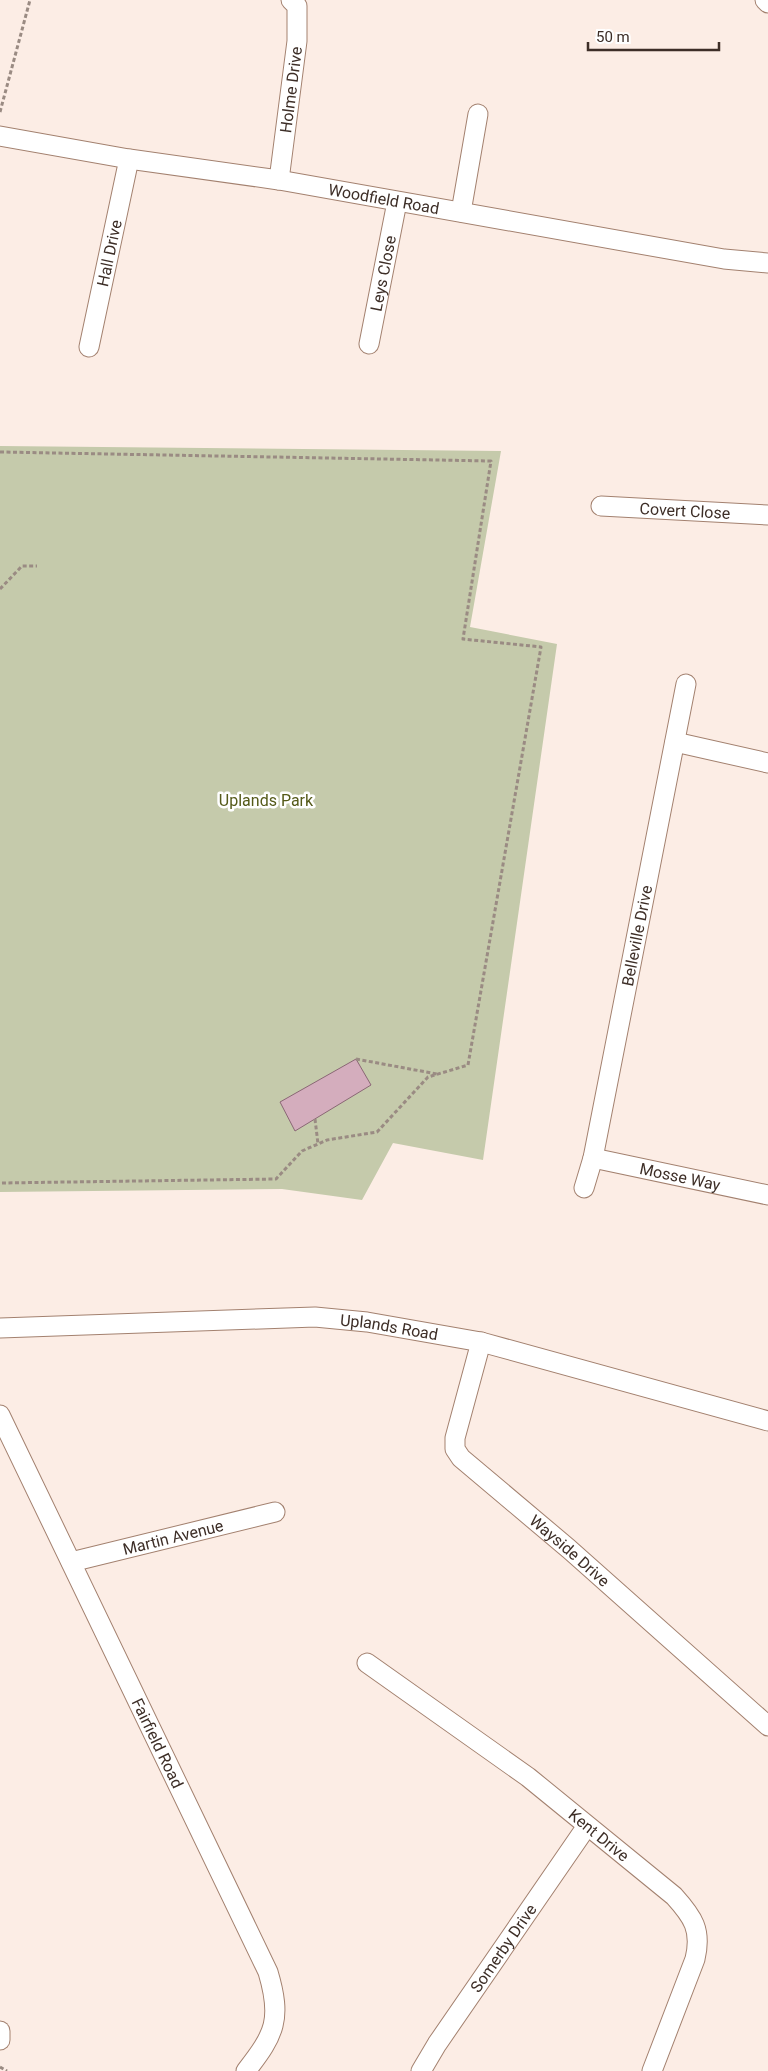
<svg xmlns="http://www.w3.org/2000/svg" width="768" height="2071" font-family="Roboto,sans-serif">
<rect width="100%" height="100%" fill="#fcede5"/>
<path fill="#c5caab" d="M0,446L501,451L470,627L557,644L483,1160L393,1143L362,1200L282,1189L0,1192Z"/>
<path fill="#d4adbd" stroke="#8a6775" d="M356,1059L371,1085L295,1131L280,1102Z"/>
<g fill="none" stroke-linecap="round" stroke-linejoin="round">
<g stroke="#a3816f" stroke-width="21">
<g id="minor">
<path d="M765,0L768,3"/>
<path id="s1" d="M0,136L129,159L279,180L724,259L768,263"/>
<path id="s2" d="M279,180L297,41V6L291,0"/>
<path d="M461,212L478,114"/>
<path id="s3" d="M369,344L397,202"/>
<path id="s4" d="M89,347L129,159"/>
<path id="s5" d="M601,506L768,515"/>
<path d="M675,742L768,763"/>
<path id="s6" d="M593,1158L768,1195"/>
<path id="s7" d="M584,1188L593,1158L686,684"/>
<path id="s8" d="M0,1328L315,1317L367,1322L481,1342L768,1421"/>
<path id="s9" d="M481,1342L455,1438V1449L461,1458L569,1549L768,1726"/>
<path id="s10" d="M0,1415L268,1972C282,2019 275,2034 246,2071"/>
<path id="s11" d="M71,1562L275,1512"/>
<path id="s12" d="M367,1663L528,1777L674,1896C693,1917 702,1930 695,1959L652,2071"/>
<path d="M0,2031V2040"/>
<path id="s13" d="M421,2071L437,2044L587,1826"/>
</g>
</g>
<g stroke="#9a8b83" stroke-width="3" stroke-dasharray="4 2.5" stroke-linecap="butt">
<path d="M0,112L30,0"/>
<path d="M0,452L491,461L463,639L541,647L468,1065L428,1077L377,1132L327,1140L302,1151L276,1179L0,1183"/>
<path d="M0,589L22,566H37"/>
<path d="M356,1059L437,1074"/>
<path d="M315,1119L318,1144"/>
<path d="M0,2067L7,2071"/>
</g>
<use href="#minor" stroke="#fff" stroke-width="19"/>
</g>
<g text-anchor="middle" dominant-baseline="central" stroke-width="5" stroke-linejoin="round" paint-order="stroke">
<g font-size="16" fill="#3d2e27" stroke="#fff">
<text stroke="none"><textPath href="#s2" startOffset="91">Holme Drive</textPath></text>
<text stroke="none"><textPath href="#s1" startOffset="389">Woodfield Road</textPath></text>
<text stroke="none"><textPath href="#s4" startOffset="96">Hall Drive</textPath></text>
<text stroke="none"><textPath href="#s3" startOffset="72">Leys Close</textPath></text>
<text stroke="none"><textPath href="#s5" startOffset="84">Covert Close</textPath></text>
<text stroke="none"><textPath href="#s7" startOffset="258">Belleville Drive</textPath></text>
<text stroke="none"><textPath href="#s6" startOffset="89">Mosse Way</textPath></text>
<text stroke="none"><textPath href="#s8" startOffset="390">Uplands Road</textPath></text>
<text stroke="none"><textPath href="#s11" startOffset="105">Martin Avenue</textPath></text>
<text stroke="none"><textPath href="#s9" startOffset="264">Wayside Drive</textPath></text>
<text stroke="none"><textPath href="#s10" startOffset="364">Fairfield Road</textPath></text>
<text stroke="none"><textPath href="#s12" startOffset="289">Kent Drive</textPath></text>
<text stroke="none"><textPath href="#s13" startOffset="148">Somerby Drive</textPath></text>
</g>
<g font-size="16" fill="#555a19" stroke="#fff">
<text x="266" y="800">Uplands Park</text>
</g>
</g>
<path d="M588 42v8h131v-8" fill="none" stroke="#3d2e27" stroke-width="2.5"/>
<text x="596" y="42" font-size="15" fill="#3d2e27" stroke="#ffffff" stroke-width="4" paint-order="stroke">50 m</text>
</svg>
